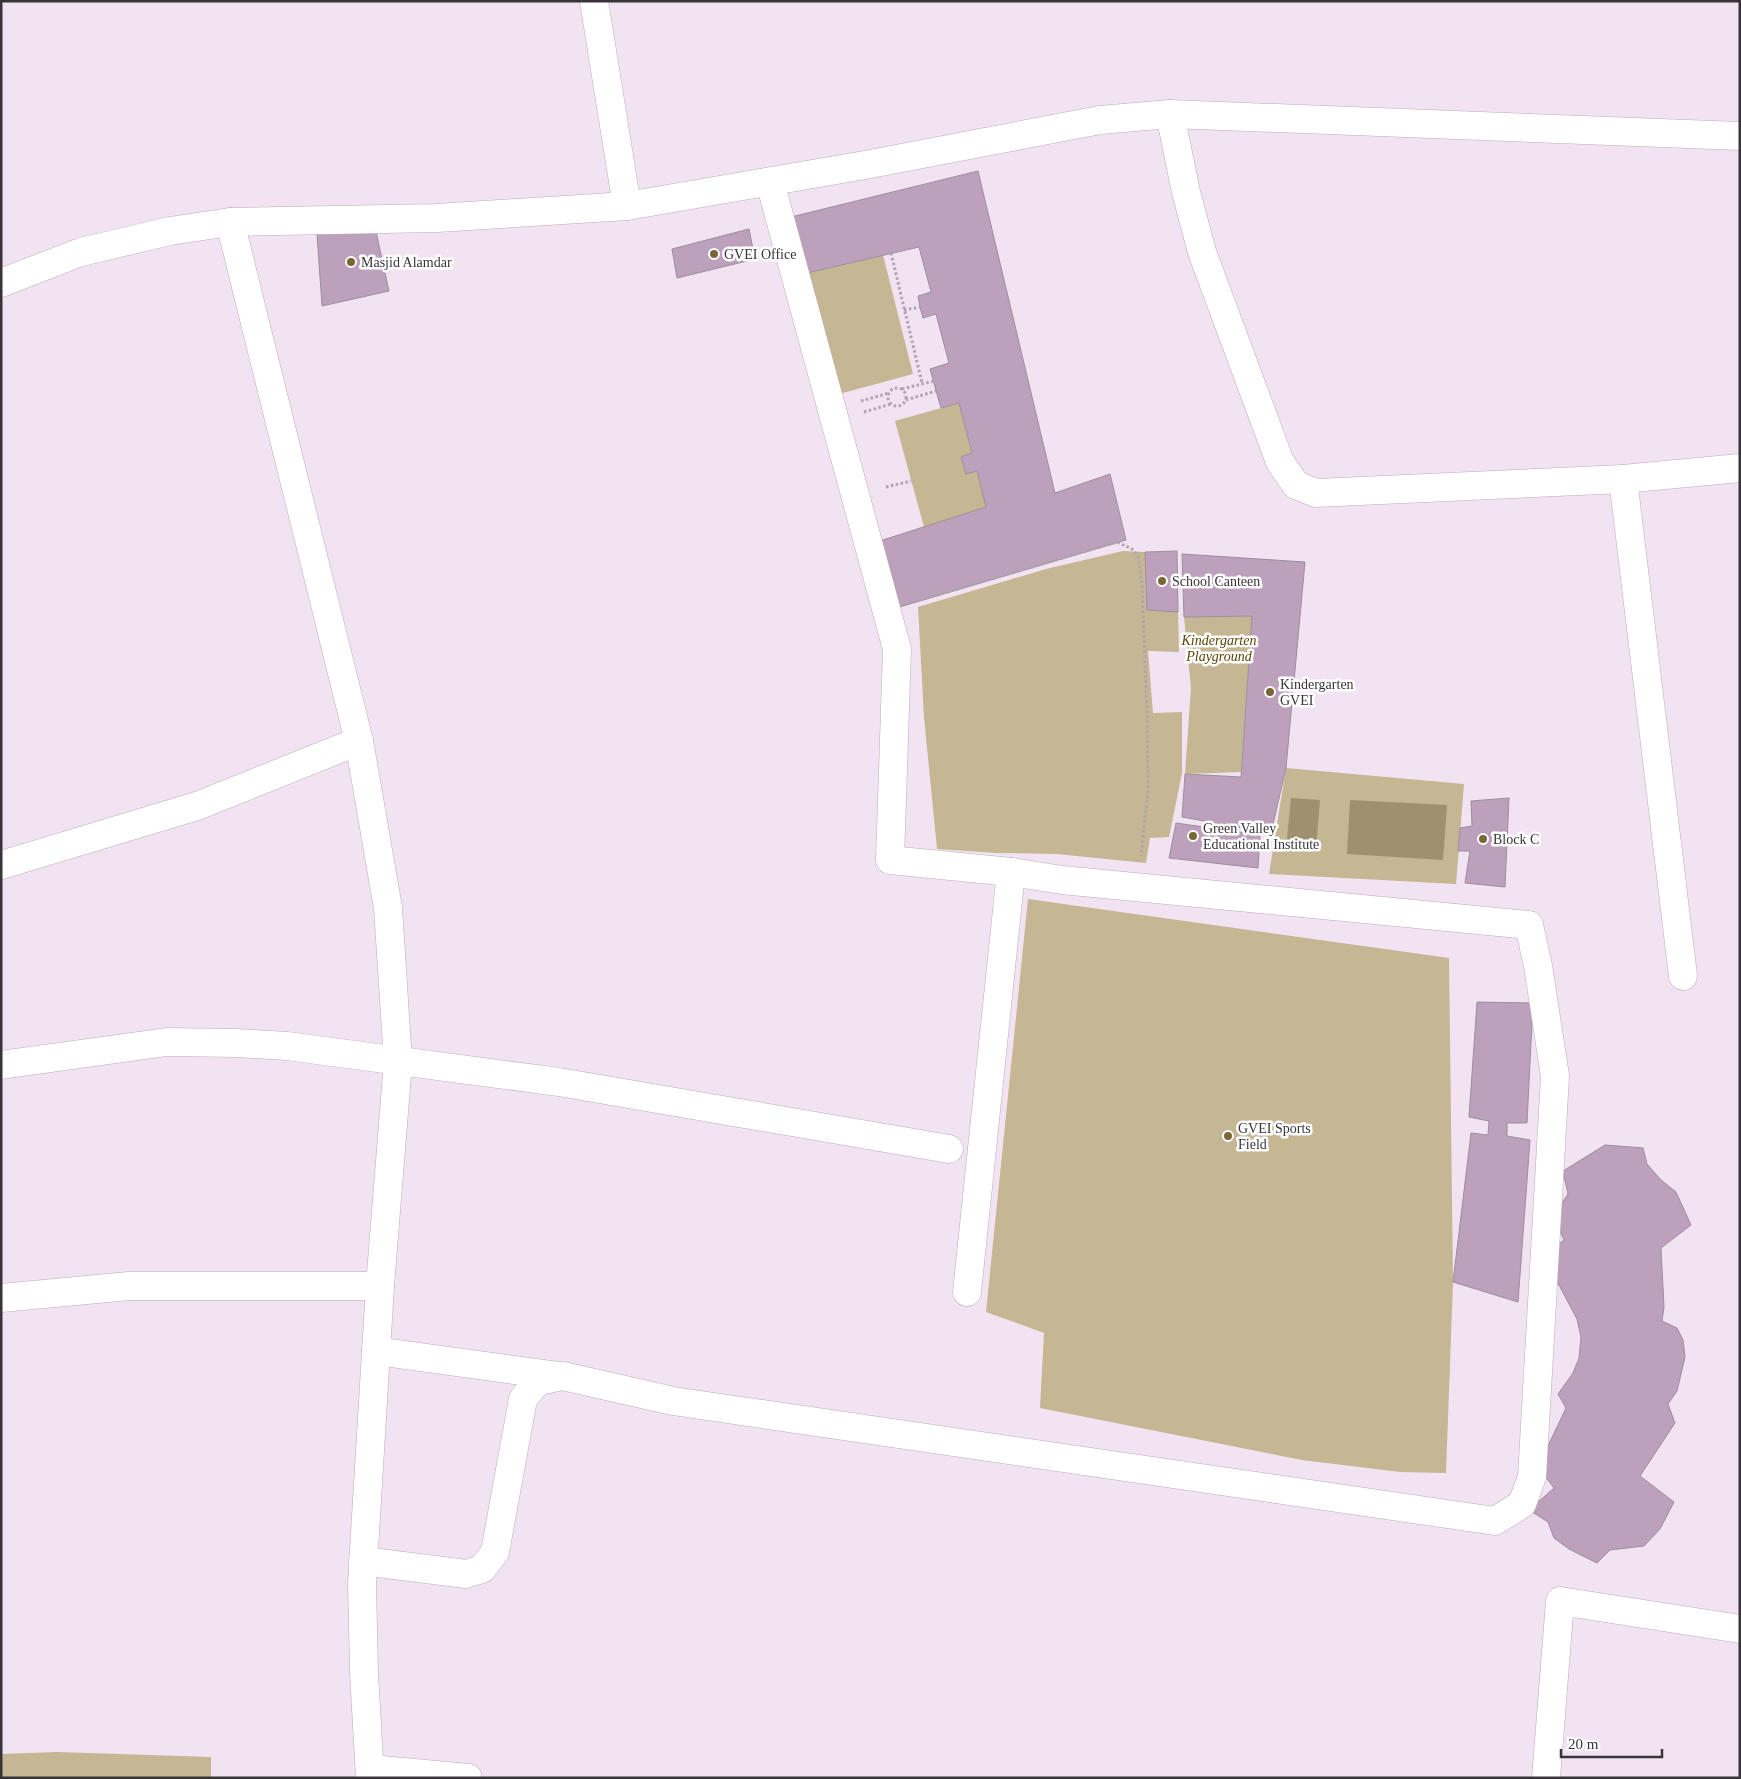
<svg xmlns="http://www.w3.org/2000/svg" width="1741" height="1779" font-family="Georgia,serif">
<rect width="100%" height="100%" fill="#f1e3f1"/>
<g fill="#c5b694">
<path d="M883,255L913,374L839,394L807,273Z"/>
<path d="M959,403L972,453L961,457L966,474L977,471L986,507L924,527L895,421Z"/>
<path d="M1123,551L1145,552L1147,610L1178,612L1179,652L1148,651L1153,713L1182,712V773L1169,837L1150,838L1146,863L1057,854L996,853L937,849L924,717L918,607L1046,569Z"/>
<path d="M1252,616L1241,772L1185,774L1191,688L1184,617Z"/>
<path d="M1286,768L1464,784L1456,884L1269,874Z"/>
<path d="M1028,899L1449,958L1453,1282L1446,1473L1400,1472L1302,1460L1040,1408L1044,1333L986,1312Z"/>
<path d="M57,1752L211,1757V1778H1V1754Z"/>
</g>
<g fill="#9f916f">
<path d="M1291,798L1320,800L1316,849L1286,848Z"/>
<path d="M1350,800L1447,805L1443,860L1347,854Z"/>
</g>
<g fill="#bca0bc" stroke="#9b8f9b">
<path d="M978,171L1055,493L1110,474L1126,540L879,613L861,547L986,507L977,471L966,474L961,457L972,453L959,403L941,408L930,369L949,363L936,314L923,318L920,307L918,296L931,292L919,247L807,273L791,217Z"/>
<path d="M375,227L389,291L322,306L317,234Z"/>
<path d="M749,229L755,259L677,278L672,249Z"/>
<path d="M1177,551L1178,612L1147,610L1145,552Z"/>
<path d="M1182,554L1305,562L1286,768L1271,833L1182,817L1185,774L1241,777L1252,616L1184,617Z"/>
<path d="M1509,798L1505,887L1465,883L1470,851H1458L1460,828L1472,826L1471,801Z"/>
<path d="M1176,823L1260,835L1258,868L1169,858Z"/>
<path d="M1477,1002L1533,1003L1527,1123H1507V1136L1530,1140L1518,1302L1453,1282L1471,1133L1488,1135L1489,1121L1469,1117Z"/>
<path d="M1605,1145L1643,1148L1647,1164L1661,1180L1676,1192L1691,1225L1661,1248L1664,1307L1662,1321L1677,1328L1683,1340L1685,1357L1677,1391L1668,1404L1675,1423L1640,1476L1674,1502L1660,1529L1644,1546L1610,1550L1597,1563L1569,1549L1554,1538L1548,1522L1529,1510L1554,1488L1538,1467L1566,1408L1558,1394L1573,1373L1579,1358L1581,1337L1577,1319L1551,1270V1249L1564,1240L1553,1216L1568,1194L1563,1171Z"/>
</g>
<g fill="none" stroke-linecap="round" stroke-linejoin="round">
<g stroke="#baadb9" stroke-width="29">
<g id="minor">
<path d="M594,1L627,206"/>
<path d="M1170,114L1186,192L1202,252L1280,462L1296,485L1316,493L1623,479L1740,468"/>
<path d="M230,222L359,741L388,908L398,1062L380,1286L362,1583L364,1673L370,1778"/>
<path d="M1,283L81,252L170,231L230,222L437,218L627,206L865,165L1100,120L1170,114L1740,136"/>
<path d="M1623,479L1683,976"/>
<path d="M1,865L197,806L359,741"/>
<path d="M1,1065L167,1042L236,1043L287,1046L559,1082L949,1149"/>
<path d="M967,1292L1011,872"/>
<path d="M1,1298L129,1286H380"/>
<path d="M376,1351L559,1376"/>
<path d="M363,1561L466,1574L482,1569L495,1552L523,1399L538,1381L563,1376L673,1401L1495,1521L1522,1504L1532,1477L1555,1076L1538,966L1529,925L1062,880L1011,872L890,860L897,649L770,182"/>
<path d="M371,1769L468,1778"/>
<path d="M1546,1778L1560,1601L1740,1629"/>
</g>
</g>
<g stroke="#afa5af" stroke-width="3" stroke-dasharray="2.5 2.5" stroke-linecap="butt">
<path d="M891,253L922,383"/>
<path d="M904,310L920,307"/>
<circle cx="897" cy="397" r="9"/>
<path d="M902,389L934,381"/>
<path d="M906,400L936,391"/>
<path d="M861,401L889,393"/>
<path d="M864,412L891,404"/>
<path d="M886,487L911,481"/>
<path d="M916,601L1117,542L1132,549L1138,556L1142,584L1147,713L1148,791L1141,856"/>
</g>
<use href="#minor" stroke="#fff" stroke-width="28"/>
</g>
<g fill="#7a6635" stroke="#fff" stroke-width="2">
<circle cx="714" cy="254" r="5"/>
<circle cx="351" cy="262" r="5"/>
<circle cx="1162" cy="581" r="5"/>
<circle cx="1270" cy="692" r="5"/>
<circle cx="1193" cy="836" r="5"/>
<circle cx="1483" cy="839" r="5"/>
<circle cx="1228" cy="1136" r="5"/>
</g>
<g text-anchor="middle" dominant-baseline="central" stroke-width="5" stroke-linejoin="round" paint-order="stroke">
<g font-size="14" fill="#393439" stroke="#fff" text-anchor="start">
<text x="724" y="254">GVEI Office</text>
<text x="361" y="262">Masjid Alamdar</text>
<text x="1172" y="581">School Canteen</text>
<text x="1280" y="684">Kindergarten<tspan x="1280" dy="16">GVEI</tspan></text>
<text x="1203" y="828">Green Valley<tspan x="1203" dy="16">Educational Institute</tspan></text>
<text x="1493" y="839">Block C</text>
<text x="1238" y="1128">GVEI Sports<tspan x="1238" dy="16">Field</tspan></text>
</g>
<g font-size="14" font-style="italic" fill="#5a4502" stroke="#fff">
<text x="1219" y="640">Kindergarten<tspan x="1219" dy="16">Playground</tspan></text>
</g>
</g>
<rect width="1741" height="1779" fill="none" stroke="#393439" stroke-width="5"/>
<path d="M1561 1749v8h101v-8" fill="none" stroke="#393439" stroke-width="2.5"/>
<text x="1568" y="1749" font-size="15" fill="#393439" stroke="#ffffff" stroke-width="4" paint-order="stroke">20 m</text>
</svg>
